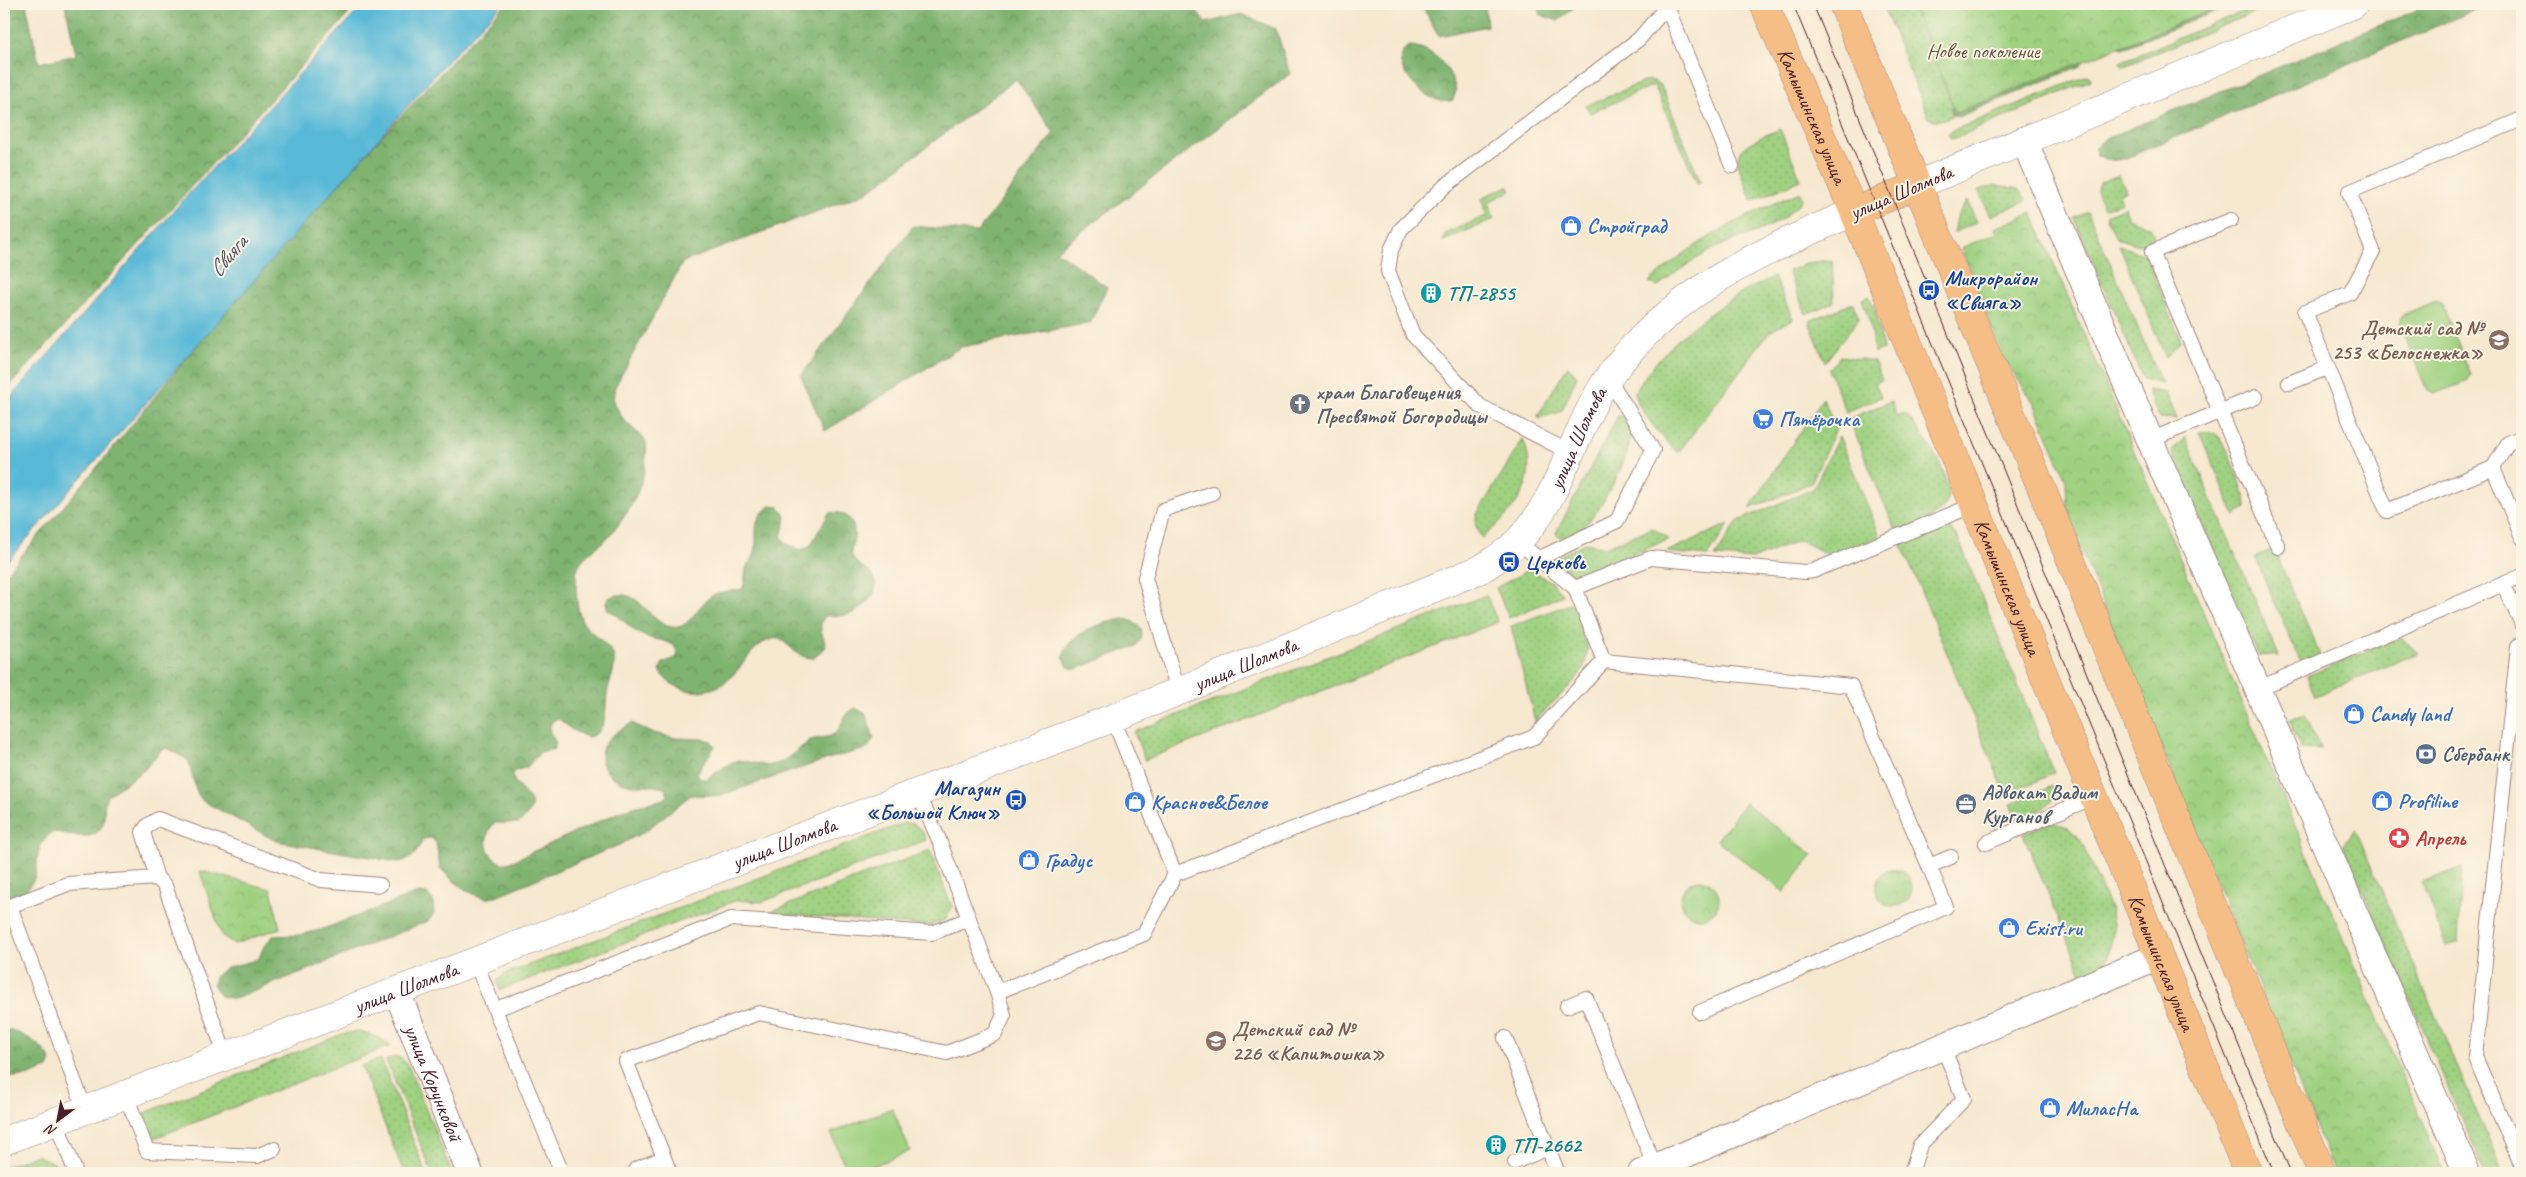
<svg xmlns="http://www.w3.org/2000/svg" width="2526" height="1177" font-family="Caveat,sans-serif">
<defs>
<pattern id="grass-dots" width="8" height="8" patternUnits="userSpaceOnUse" patternTransform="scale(1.25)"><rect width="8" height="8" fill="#9fd181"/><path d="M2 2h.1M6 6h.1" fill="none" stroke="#8ab370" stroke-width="1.8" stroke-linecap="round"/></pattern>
<pattern id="forest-crowns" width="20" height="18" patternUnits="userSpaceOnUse" patternTransform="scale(1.25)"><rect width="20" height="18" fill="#7fb36f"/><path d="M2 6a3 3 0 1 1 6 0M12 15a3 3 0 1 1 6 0" fill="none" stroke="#6a915b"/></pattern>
<pattern id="park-crowns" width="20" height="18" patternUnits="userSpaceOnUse" patternTransform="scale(1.25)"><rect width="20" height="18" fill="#9fd181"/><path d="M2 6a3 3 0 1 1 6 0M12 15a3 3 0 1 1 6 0" fill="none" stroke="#8ab370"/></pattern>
</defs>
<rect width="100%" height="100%" fill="#fcf5e5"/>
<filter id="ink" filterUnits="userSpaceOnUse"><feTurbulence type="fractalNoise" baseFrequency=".02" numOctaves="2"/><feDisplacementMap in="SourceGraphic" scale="10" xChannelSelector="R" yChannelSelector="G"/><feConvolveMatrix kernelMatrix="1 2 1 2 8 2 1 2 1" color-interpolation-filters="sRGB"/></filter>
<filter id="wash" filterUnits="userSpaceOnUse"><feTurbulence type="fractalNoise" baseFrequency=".0096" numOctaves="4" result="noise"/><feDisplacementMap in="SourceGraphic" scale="20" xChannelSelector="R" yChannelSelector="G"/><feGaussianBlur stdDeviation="1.12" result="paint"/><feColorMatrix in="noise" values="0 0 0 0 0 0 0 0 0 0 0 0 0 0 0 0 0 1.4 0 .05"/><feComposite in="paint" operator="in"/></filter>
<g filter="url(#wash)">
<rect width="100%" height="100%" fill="#f7e8d0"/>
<g fill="url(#grass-dots)" stroke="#747856">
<path d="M1882,4H2090L2098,41L2083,62L1947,118C1940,120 1936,122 1929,118Z"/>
<path d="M2261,4H2275L2122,67L2120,62Z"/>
<path d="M2089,75L2091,80L1958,137L1951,139L1948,134L1951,131Z"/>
<path d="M1648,80L1655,81L1661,86L1701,182L1697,183L1654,85L1590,113L1586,106Z"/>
<path d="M1780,129L1801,180L1752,201C1731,150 1729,151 1780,129Z"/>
<path d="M2119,175L2126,191L2119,194L2122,202L2104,209L2096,190L2099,183Z"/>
<path d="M1997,185L2018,189L2027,200L1991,216L1978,190Z"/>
<path d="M1508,186L1511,191L1488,202L1494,219L1443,241L1445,234L1449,232L1486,216L1482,199L1487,195Z"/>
<path d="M1800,192L1802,198C1785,227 1748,233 1720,246C1697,257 1677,271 1657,287L1649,282C1697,239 1742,217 1800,192Z"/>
<path d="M1967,201L1977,222L1954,233L1958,214Z"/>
<path d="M2125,207L2128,218L2150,227L2155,239L2138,245L2116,238L2106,215Z"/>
<path d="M2088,212L2162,384L2143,379L2074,218Z"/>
<path d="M2119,245L2145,255L2181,340L2166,358Z"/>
<path d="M1827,260L1832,261L1834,302L1806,314L1788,271L1809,263Z"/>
<path d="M1774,277L1793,319L1769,332L1678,453C1665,441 1636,409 1635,391C1666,341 1721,300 1774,277Z"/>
<path d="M1869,296L1875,310L1883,349L1874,353L1870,323L1862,299Z"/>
<path d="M1853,303L1859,319L1825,362L1809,321Z"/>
<path d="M1840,356L1874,361L1882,380L1875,383L1881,397L1846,412L1829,370Z"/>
<path d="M1568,366L1577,376L1562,410L1558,413L1539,418L1538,415Z"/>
<path d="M2147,390L2166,393L2177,419L2159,418Z"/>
<path d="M1823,398L1836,429L1811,483L1749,509Z"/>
<path d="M1891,401L1897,416L1905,413C1920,431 1965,488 1941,510C1931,520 1910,526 1896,532L1849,419Z"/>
<path d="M1618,416L1624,417L1630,426C1630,434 1630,442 1628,449C1622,471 1586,544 1560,537L1556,533L1558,529Z"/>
<path d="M2199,432C2206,431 2212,431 2218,436C2228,444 2247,496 2246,508L2235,516Z"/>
<path d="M1839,436L1880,536L1831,556L1800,540L1754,559L1715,557L1738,521L1813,489Z"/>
<path d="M2185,437L2279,656L2258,655L2172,451Z"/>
<path d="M1523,439C1541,483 1514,511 1482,538L1475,524L1477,514Z"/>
<path d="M1729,524L1708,556L1666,552Z"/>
<path d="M1940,527L1949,528L1957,536L2054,773L2006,795L1901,543Z"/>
<path d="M1652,528L1669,539L1580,577L1571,575L1558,560V557L1585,543L1605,547Z"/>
<path d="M2274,549L2320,655L2301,663L2255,557Z"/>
<path d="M1530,569L1551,582L1563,595L1509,618L1496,588Z"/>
<path d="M1486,595L1498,622L1145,760L1134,732Z"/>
<path d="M1570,604C1586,621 1592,646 1583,669C1579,679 1545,710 1535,721L1511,626Z"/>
<path d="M2401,637L2418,653L2315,696L2307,676Z"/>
<path d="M2305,714L2321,750L2301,749L2289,720Z"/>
<path d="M2057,784C2057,807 2034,813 2017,820L2010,804Z"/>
<path d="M2051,822L2068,827L2081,841L2110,908L2114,930L2107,959L2104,965L2083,976L2023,834Z"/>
<path d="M904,823C917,823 922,829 926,840L762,902L737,900L500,990L497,981L505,974Z"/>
<path d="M2355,829L2503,1173H2485L2343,845Z"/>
<path d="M930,850L952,907L945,920L929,926L767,913Z"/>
<path d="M359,1031L380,1038L390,1046L152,1139L142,1114L342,1034Z"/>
<path d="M395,1057L401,1058L408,1065L452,1173H432L386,1060Z"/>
<path d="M381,1059L426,1173H404L361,1066Z"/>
<path d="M37,1155L62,1167L68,1173H4V1167Z"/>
</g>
<g fill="url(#forest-crowns)" stroke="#64694d">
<path d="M4,4H26L39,63L76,55L65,4H358L4,392Z"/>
<path d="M505,4H1192L1205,23L1241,14L1276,29L1290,74L1056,251L1107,287L1090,323L961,347L825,431L801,376L913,226L977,232L1054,133L1016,79L866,193L683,262L615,387L613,401L623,419L646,441C648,478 633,510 608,537C597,550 576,557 576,577C576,592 576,617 587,628C595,636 606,643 612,652C618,664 611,677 608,689C604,705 610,734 587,737L572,730L559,719L552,721L549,730L556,743L554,749L540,752L527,767L515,771L512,774C516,796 549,797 519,823H494C482,837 485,855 501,863H508L626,809L664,799L668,796L666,789C651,783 637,787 624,783C606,777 593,758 607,741C613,733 624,728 632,723L650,732L675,738L703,739L711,741L715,746L697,773L700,778L705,780L729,764L739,760L768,766L783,762L810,740L831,736L837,732L846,715L855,708L865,713L874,738L867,749L831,758L718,796L691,795L644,832L619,845L491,898C475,900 451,880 440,868L436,842L431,838L423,839C417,853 414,859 398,862L276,841L203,801L197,793L188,760L167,748L161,750L144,770L107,796C103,805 105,812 104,820C98,847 69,832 53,832C21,852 58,883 4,902V576L88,478L270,257Z"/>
<path d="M1421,4H1485L1487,26L1439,36Z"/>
<path d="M1538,4H1578L1558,21L1541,15Z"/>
<path d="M2210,4H2234L2123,48L2118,46Z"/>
<path d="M2431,4H2489L2126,158L2111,161L2096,155L2095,148L2105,139Z"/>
<path d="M1410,46C1433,47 1452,69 1456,91L1453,100C1429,111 1380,58 1410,46Z"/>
<path d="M2081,59L2083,63L2080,66L1958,117L1952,113V108L1955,103Z"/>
<path d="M770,506L779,507C789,517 785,523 781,536L787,544L801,550L810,546L829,513C844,510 856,520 854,537C854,544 849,549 852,556C856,566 868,568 874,577C882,591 864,608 852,613C844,617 834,615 825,616C816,628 824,634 826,647L814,658C792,659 787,635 772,639C744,647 740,684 707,690C698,692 690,692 681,688C671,684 663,680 660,669L663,663L676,658L678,653C671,637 657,642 644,636C630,630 622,616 608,610L606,603L608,598C639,583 648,623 671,627C690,631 697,604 712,596C722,590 731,592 742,589C746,582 744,574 747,566C750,561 753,559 755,553C759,532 749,522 770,506Z"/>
<path d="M1124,619L1132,621L1141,628L1142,638L1136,646L1076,669L1068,667L1063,656C1069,633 1102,622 1124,619Z"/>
<path d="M418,893L427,894L433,900L434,914L428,921L235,999L221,996L213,984C215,964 245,966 259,958L264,946L273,936L298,935L320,930Z"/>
<path d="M8,1030C25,1034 44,1045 51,1061L48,1068L26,1076L4,1078V1031Z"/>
</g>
<g fill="url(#park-crowns)" stroke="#747856">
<path d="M1912,4H2225L1956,113Z"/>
<path d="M2032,213L2444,1173H2335L2067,515L2066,480L2034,403L2004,359L1961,248L1997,233L1995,228Z"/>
<path d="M2462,867L2458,942L2446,946L2422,883Z"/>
<circle cx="1894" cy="888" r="18"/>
<path d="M202,871L271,889L280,928L235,944L222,936L200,872Z"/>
<circle cx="1700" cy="899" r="19"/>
</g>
<g fill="#9fd181" stroke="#747856">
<path d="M2436,301L2442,304L2471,375L2468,381L2434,394L2427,391L2399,322L2402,315Z"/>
<path d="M1745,803L1813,855L1784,892L1717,840Z"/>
<path d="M892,1108L910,1151L856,1173H848L831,1133Z"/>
</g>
<path fill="#58b9d7" stroke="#516c81" d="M364,4H502L442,67L4,565V405L185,198Z"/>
</g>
<g filter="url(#ink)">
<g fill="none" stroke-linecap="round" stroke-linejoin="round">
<g stroke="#a0847e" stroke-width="16">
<g id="service">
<path d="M1667,7L1732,166"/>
<path d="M2522,119L2349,192L2373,251L2350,293L2305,312L2387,511L2493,468L2522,537"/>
<path d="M2231,220L2152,252L2278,547"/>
<path d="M2289,383L2327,368"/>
<path d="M2150,440L2256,397"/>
<path d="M1569,452L1480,406L1413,335L1388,271L1391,250L1401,229L1445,186L1639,39L1669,4"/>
<path d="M2493,468L2508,443L2522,437"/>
<path d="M1538,559L1617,521L1653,450L1608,378"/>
<path d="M2503,584L2522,624"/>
<path d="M1575,588L1651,558L1805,572L1813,571L1974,505"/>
<path d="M2522,644L2518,646L2475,1057L2522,1166"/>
<path d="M1604,661L1851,686L1929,866L1951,857"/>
<path d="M2257,689L2522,576"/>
<path d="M1178,691L1145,578L1163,510L1212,493"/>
<path d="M1113,718L1175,874"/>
<path d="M918,793L939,840L997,992"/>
<path d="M1986,843L2094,797"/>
<path d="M157,878L143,832L148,825L158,819L321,880L380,885"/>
<path d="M475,961L562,1173"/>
<path d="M1567,1006L1586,998L1657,1172"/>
<path d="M496,1009L731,919L932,933L969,919"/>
<path d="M1700,1012L1946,907L1929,866"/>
<path d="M1505,1038L1548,1148"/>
<path d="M126,1095L147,1151L257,1156L274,1149"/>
<path d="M85,1110L10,906L68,884L157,878L165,886L226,1057"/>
<path d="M56,1122L76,1173"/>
<path d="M1515,1162L1548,1148L1558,1173"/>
<path d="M636,1169L664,1158"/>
<path d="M670,1173L626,1061L759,1013L947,1053L995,1034L1004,1015L997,992L1144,934L1175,874L1534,737L1604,661L1575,588L1518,542"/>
<path d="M1911,1173L1920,1145L1964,1099L1943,1047"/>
</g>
</g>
<g stroke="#a0847e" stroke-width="28">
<g id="minor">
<path d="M2024,140L2150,440L2467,1173"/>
<path id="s1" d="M397,992L470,1173"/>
<path d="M1641,1173L2159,956"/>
</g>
</g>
<g stroke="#a0847e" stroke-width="29">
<g id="tertiary">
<path d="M1917,185L2354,4"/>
<path id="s2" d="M4,1141L1113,718L1481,569C1493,561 1507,553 1517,542C1561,499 1574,427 1609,377C1668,293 1763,251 1854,212"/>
</g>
</g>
<g stroke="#a0847e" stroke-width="29">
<g id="primary">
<path id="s3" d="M1764,4L1854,212L2248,1173"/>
<path d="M1843,4L2322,1173"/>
<path d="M1854,212L1917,185"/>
</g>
</g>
<use href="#service" stroke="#fff" stroke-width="14"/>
<use href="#minor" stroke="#fff" stroke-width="26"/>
<use href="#tertiary" stroke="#fff" stroke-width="28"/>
<use href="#primary" stroke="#f6be87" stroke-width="28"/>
<g stroke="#4a1f2b" stroke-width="1">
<path d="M1793,4L2274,1173"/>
<path d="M1813,4L2291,1173"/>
</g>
</g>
</g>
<defs>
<g id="shop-disc" transform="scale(1.125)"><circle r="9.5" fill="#3f7fe0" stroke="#fcf5e5"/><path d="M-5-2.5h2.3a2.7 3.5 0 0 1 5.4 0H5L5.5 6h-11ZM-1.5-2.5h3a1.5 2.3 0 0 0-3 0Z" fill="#fff"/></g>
<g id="bus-disc" transform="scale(1.125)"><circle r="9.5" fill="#1a4fb4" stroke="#fcf5e5"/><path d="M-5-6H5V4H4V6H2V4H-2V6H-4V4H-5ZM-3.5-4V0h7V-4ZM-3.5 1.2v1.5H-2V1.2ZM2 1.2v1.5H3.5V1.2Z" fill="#fff"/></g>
<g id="building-disc" transform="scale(1.125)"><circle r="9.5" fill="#0f9aa8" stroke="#fcf5e5"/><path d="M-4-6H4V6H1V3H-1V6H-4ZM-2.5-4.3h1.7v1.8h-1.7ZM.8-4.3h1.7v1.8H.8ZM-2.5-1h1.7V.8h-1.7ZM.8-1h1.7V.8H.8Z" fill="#fff"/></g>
<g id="school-disc" transform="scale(1.125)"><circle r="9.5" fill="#8d6e63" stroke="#fcf5e5"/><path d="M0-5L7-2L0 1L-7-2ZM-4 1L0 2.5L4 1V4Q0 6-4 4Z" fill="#fff"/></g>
<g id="church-disc" transform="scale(1.125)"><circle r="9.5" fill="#6b7280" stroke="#fcf5e5"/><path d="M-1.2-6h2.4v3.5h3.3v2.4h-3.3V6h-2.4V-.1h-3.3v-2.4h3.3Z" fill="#fff"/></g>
<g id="supermarket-disc" transform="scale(1.125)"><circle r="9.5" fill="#3f7fe0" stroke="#fcf5e5"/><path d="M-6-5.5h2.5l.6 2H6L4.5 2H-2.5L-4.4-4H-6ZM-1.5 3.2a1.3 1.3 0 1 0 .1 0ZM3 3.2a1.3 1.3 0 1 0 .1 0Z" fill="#fff"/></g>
<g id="bank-disc" transform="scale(1.125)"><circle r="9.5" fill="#5c6f8a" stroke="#fcf5e5"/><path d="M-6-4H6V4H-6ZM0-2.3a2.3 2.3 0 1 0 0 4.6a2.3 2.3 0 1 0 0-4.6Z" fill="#fff"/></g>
<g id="office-disc" transform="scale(1.125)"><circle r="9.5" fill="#5c6f8a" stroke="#fcf5e5"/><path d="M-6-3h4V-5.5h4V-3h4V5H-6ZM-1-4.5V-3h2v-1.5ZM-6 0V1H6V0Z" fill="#fff"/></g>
<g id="pharmacy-disc" transform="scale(1.125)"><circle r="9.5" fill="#e0444e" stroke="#fcf5e5"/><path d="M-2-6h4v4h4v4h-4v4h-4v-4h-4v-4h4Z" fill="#fff"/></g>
</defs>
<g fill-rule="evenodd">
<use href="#shop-disc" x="1571" y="226"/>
<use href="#bus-disc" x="1929" y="290"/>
<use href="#building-disc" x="1431" y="293"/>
<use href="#school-disc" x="2499" y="340"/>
<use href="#church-disc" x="1300" y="404"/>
<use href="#supermarket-disc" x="1763" y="419"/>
<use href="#bus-disc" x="1509" y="562"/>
<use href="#shop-disc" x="2354" y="714"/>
<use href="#bank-disc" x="2426" y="754"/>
<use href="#bus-disc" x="1016" y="800"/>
<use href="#shop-disc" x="2382" y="801"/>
<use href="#shop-disc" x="1135" y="802"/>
<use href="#office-disc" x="1966" y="804"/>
<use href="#pharmacy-disc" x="2399" y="838"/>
<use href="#shop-disc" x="1029" y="860"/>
<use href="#shop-disc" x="2009" y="928"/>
<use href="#school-disc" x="1216" y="1041"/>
<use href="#shop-disc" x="2050" y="1108"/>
<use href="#building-disc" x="1496" y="1145"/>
</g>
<g text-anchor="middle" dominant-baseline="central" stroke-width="4" stroke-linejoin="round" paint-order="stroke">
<g font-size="21" fill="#645445" stroke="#fcf5e5">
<text x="1983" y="51">Новое поколение</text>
</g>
<g font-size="21" fill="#4a1f2b" stroke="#fcf5e5">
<text stroke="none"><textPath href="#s3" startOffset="122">Камышинская улица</textPath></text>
<text transform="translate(1901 192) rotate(-23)">улица Шолмова</text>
<text stroke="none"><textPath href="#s2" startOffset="1750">улица Шолмова</textPath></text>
<text stroke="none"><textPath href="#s3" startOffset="632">Камышинская улица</textPath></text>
<text stroke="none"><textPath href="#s2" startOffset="1330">улица Шолмова</textPath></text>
<text stroke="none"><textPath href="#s2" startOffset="835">улица Шолмова</textPath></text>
<text stroke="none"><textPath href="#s3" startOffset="1038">Камышинская улица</textPath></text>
<text stroke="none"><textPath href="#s2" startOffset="430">улица Шолмова</textPath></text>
<text stroke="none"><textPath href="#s1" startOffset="98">улица Корунковой</textPath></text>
</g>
<g font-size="21" font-weight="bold" fill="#366cbe" stroke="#fcf5e5" text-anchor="start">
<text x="1587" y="226">Стройград</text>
<text x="1779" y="419">Пятёрочка</text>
<text x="2370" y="714">Candy land</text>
<text x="2398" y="801">Profiline</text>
<text x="1151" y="802">Красное&amp;Белое</text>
<text x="1045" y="860">Градус</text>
<text x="2025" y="928">Exist.ru</text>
<text x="2066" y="1108">МиласНа</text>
</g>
<g font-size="21" font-weight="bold" fill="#164399" stroke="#fcf5e5" text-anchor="start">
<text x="1945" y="278">Микрорайон<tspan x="1945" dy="24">«Свияга»</tspan></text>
<text x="1525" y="562">Церковь</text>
<text x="1000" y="788" text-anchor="end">Магазин<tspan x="1000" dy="24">«Большой Ключ»</tspan></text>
</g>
<g font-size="21" font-weight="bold" fill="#0d838f" stroke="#fcf5e5" text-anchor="start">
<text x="1447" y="293">ТП-2855</text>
<text x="1512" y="1145">ТП-2662</text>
</g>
<g font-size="21" font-weight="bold" fill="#785e54" stroke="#fcf5e5" text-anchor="end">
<text x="2483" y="328">Детский сад №<tspan x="2483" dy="24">253 «Белоснежка»</tspan></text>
<text x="1232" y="1029" text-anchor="start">Детский сад №<tspan x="1232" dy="24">226 «Капитошка»</tspan></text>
</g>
<g font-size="21" font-weight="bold" fill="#5b616d" stroke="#fcf5e5" text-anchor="start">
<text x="1316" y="392">храм Благовещения<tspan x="1316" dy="24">Пресвятой Богородицы</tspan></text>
</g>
<g font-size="21" font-weight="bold" fill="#4e5e75" stroke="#fcf5e5" text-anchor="start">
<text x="2442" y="754">Сбербанк</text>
<text x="1982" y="792">Адвокат Вадим<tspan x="1982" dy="24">Курганов</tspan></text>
</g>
<g font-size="21" font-weight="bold" fill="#be3a42" stroke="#fcf5e5" text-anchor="start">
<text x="2415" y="838">Апрель</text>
</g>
<g font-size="22" font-style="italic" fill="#4f5567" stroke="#fcf5e5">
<text transform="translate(228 256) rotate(-50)">Свияга</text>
</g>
</g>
<rect width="2526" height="1177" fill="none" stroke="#fcf5e5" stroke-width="20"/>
<g transform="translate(58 1120) rotate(212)" stroke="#fcf5e5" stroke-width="4" paint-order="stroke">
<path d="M0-4L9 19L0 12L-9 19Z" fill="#4a1f2b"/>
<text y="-8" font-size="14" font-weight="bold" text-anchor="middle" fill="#4a1f2b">N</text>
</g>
</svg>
